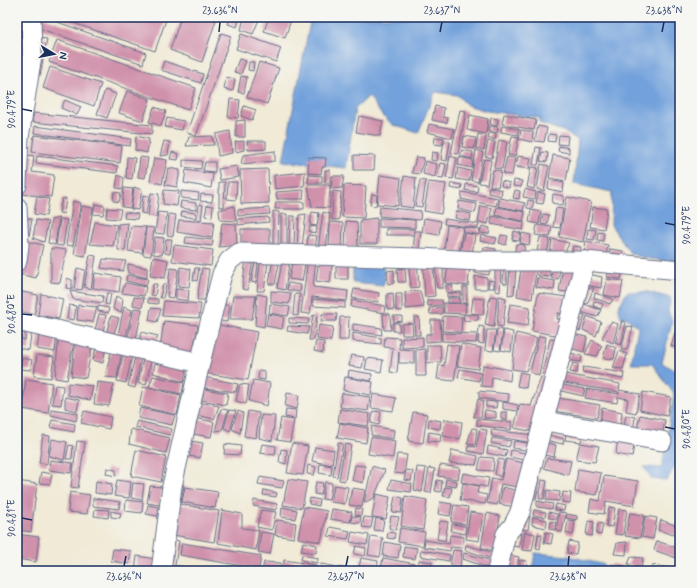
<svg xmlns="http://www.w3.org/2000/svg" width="697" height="588" font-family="Mynerve,sans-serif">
<rect width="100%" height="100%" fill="#f6f6f2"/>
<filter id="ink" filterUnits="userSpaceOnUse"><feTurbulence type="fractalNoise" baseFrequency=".025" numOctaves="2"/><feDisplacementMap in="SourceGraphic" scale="8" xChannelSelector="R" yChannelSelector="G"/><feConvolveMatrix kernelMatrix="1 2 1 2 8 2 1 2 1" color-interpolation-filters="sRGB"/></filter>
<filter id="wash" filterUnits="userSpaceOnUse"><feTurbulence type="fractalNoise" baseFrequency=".012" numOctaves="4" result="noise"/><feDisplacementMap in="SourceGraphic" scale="16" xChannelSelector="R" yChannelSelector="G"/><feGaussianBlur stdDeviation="0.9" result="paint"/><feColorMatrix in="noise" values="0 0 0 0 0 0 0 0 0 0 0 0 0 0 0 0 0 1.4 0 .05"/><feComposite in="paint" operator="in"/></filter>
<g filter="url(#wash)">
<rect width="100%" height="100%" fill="#f0ead6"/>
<g fill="#72a1db" stroke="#46689c">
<path d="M311,17H680V263L644,258L630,253L611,225L612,192L574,184L578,140L563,131L539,123L540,118L487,111L467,105L457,95L435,92L418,133L393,125L381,114L369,96L355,109L346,168L283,161Z"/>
<path d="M353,257L382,258L385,280L383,286L353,283Z"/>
<path d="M627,292H648L671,298L668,311L672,321L662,363L680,373V439L676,464L667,480L652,479L644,467L662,468L674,394L652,364H631L638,327L624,316L622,319L618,308Z"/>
<path d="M535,553L568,556L605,565L604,571H532Z"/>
</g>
<g id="blocks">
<g fill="#d091ab">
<path d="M17,17H21L22,42H17Z"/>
<path d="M38,17H43L146,53L143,64L35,27Z"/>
<path d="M66,17H167L155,51L65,20Z"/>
<path d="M181,17H206L216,20L202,62L170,50Z"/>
<path d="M230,17H240L237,27L228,24Z"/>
<path d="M244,17H260L253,34L241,30Z"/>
<path d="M269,17H292L285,38L264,31Z"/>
<path d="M221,33L231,36L196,136L187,132Z"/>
<path d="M241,34L281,48L276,62L236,49Z"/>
<path d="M38,38L47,39L40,75L32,73Z"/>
<path d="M57,40L196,88L188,110L49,62Z"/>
<path d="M239,59L246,61L241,74L234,72Z"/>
<path d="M164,61L203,74L201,83L161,70Z"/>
<path d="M249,62H254L253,71L248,70Z"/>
<path d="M259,62L279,68L267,104L247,97Z"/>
<path d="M50,67L101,84L94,106L43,88Z"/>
<path d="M241,76L247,77L244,93L238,92Z"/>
<path d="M226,77L235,79L233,91L224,89Z"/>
<path d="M105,90L116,94L107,118L97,114Z"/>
<path d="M127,91L150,99L143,121L119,113Z"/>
<path d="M230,99L240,100L238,118L228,117Z"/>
<path d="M65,100L81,107L77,115L61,108Z"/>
<path d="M244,106L256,110L252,120L241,116Z"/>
<path d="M435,106L444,108L443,117L448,118L447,123L432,120Z"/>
<path d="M154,107L166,111L161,126L149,122Z"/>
<path d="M460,110L466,111L458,154L451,153Z"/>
<path d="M34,113L152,125V134L32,122Z"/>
<path d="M504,114L536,120L534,130L502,124Z"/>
<path d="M470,115L488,119L486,134L467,130Z"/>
<path d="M359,116L383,121L380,136L356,132Z"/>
<path d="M167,118L184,121L182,130L165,127Z"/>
<path d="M491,118L498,119L497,126L490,124Z"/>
<path d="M245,120V137H236V121Z"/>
<path d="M429,124L454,129L452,138L427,132Z"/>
<path d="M35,126L131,139L130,146L34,133Z"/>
<path d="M489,126L498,127L497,133L488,131Z"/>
<path d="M502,126L519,129L518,135L501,132Z"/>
<path d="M538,126L547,128L544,142L535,141Z"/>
<path d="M521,130L533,132L532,142L519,139Z"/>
<path d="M230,131L232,153L218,156L216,134Z"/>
<path d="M489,133L496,134L495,140L488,138Z"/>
<path d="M478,134L486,136L484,150L476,148Z"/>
<path d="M549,134L556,135L555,142L548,141Z"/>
<path d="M34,135L122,146L120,163L32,152Z"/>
<path d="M559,135L568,136L567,145L558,144Z"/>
<path d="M136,136L149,139L147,153L135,150Z"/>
<path d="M212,136L214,145L186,146L189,137Z"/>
<path d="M464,136L476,138L474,149L462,147Z"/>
<path d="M512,136L519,137L515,156L508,155Z"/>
<path d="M435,137L444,138L442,145L434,144Z"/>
<path d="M499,140L507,142L502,169L494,168Z"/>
<path d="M164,141L170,142L168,155L160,156Z"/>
<path d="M244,141V150L236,152L235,142Z"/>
<path d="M247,141H266V149L248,150Z"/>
<path d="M444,141L450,142L447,161L441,160Z"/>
<path d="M488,141L495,142L492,158L485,156Z"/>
<path d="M559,146L569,148V153L558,151Z"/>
<path d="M536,147L541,148L538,165H533Z"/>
<path d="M462,150L473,152L472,159L460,156Z"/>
<path d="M476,150L483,152L478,182L471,180Z"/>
<path d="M275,151V161L241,164L243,155Z"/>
<path d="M172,152L179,154L178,160L170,159Z"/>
<path d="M432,152L438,153L437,161L431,160Z"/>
<path d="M542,152L548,153L547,162L540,161Z"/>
<path d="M21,154L34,156L32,172L54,175L51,197L20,194Z"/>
<path d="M354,155L375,156L374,170H354Z"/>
<path d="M553,155L570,158L566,181L549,178Z"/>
<path d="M37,156L118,166L117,173L36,163Z"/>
<path d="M450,156L457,158L453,179L446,178Z"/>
<path d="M518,156L531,158L529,169L516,167Z"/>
<path d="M127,157L135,158L132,179L126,178Z"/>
<path d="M140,157L148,158L145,178L138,177Z"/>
<path d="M309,157L326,158L325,167H322L321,174L308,173Z"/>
<path d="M416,157L424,158L420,174L412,173Z"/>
<path d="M459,157L473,160L472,168L458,165Z"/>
<path d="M507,157L515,158L512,175L503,174Z"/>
<path d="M154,158L167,160L162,184L150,181Z"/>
<path d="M484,159L491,160L487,184L479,183Z"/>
<path d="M183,160L202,161L201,169L183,167Z"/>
<path d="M425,161L437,164L435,177L423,174Z"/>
<path d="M205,162H215V172L203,171Z"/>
<path d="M440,163L446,164L443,179L437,178Z"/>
<path d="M541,164L549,166L544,191L537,189Z"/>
<path d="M237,166L239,177L220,180L218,169Z"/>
<path d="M531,167L538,168L534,189L527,187Z"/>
<path d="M168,168L180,170L177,187L165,185Z"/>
<path d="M458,168L471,171L469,181L456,179Z"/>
<path d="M268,169L269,203L241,204L240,170Z"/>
<path d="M186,170L213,174L211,188L184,183Z"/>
<rect x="325" y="170" width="5" height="13"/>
<path d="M493,170L501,171L498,187L490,186Z"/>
<path d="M305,172L304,186L275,189L274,175Z"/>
<path d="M118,175L124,178L123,189L116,188Z"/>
<path d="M309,175L322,176V183H308Z"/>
<path d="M380,175L401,178L398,206L377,204Z"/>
<path d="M332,176H344L342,188L331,189Z"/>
<path d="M404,176L416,178L413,208L400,206Z"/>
<path d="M420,180L426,181L422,207L415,206Z"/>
<path d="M514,180L522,181L521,187L513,186Z"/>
<path d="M549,180L564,183L563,192L548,189Z"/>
<path d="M502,181L510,183L509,188L501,186Z"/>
<path d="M219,182H225L224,207H219Z"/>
<path d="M228,182H237L236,200L227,199Z"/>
<path d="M429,182L446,184L441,214L424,211Z"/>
<path d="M451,183L462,185L461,190L450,188Z"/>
<path d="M466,184L478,186L477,192L465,190Z"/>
<path d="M308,185H330V208L312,207Z"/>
<path d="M344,185L366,186L364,218L342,217Z"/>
<path d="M134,187L142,190L138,210L131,209Z"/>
<path d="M489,187L502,190L501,196L488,193Z"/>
<path d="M124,188L133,189L131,208L122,207Z"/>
<path d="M525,189L536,192L535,199L523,197Z"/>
<path d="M164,190L179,191L177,206L163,204Z"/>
<path d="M304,190L303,199H277L276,192Z"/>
<path d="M515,190L520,191L519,199L513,198Z"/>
<path d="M181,191L199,193L198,200L181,198Z"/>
<path d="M333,191L341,192L339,220H332Z"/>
<path d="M114,192L121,193L119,202L113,201Z"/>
<path d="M462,192L498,198L496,206L461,199Z"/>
<path d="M538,192L545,194L543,204L536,203Z"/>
<path d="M151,193L159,194L156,217L148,216Z"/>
<path d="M201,194L213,195L212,202L200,201Z"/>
<path d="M372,194L377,195L376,206L370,205Z"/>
<path d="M553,194L564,196L563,205L552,203Z"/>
<path d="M143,195L149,196L146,214L141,213Z"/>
<path d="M37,197L49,199L46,216L34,214Z"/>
<path d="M567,197L591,202L583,242L559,237Z"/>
<path d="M66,198L64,214L59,213L62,199Z"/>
<path d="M500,198L525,203L523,211L498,206Z"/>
<path d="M528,200L534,201L532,209L527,208Z"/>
<path d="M73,201L81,203L73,246L66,245Z"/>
<path d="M181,201L196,203V210L180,208Z"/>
<path d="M459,201L477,204L475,213L458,209Z"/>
<path d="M276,202H304V209H275Z"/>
<path d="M95,204L105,206L103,215L93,214Z"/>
<path d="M199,204L203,205L201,220L197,219Z"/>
<path d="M207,205L213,206L212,217L205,216Z"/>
<path d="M82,206L93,208L85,256L74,254Z"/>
<path d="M234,206L236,221L220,220L219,210Z"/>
<path d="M481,206L492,208L488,224L478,222Z"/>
<path d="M380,207L421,211L420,220L379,216Z"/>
<path d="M497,207L525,212L523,221L495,215Z"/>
<path d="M593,207L607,209L604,229L590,227Z"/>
<path d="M107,208L121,209L119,219L106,218Z"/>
<path d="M269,208L270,214L238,216V210Z"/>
<path d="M556,208L563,209L560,228L553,227Z"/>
<path d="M531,210L541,212L539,224L529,222Z"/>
<path d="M182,211L196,213V218L181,216Z"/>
<path d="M273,211L279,212L278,246H273Z"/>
<path d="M457,211L471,214L470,221L455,218Z"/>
<path d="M125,212L138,214L137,219L124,218Z"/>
<path d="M158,212L167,213L164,234L155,233Z"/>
<path d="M312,212L319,213L317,226L310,225Z"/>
<path d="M323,212L330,214L326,249L318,248Z"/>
<path d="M169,214L176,215L173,236L167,235Z"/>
<path d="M281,214H287V247L281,246Z"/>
<path d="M306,214L302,247H297L299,215Z"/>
<path d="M543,214L549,215L547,225L541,224Z"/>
<path d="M290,216H295L294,247H289Z"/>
<path d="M492,216L524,222L523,230L491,224Z"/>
<path d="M268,217L269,222L238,225V219Z"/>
<path d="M24,218L32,219L29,236L21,235Z"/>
<path d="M59,218L55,245L48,243L51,220Z"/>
<path d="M377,218V244H360V220Z"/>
<path d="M379,218L415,220V228L379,227Z"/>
<path d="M424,218L441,221L439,235L422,232Z"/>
<path d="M60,219L67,220L63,246L56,245Z"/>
<path d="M445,219L479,224L478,228L444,224Z"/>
<path d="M36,220L48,222L44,242L33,238Z"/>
<path d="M179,220L214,222L212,238L177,232Z"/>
<path d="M346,221L357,222L358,247H345Z"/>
<path d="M95,222L117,225L113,246L90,244Z"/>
<path d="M330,222L343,223L342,248H329Z"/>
<path d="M128,223L125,251L118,250V224Z"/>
<path d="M222,223L236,224L237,245L219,247Z"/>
<path d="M447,225L463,227L459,253L444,251Z"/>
<path d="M537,225L552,227L550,237L535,235Z"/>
<path d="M131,226L146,227L142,253L128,251Z"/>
<path d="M310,226L317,227L316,233L309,232Z"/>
<path d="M482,226L490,228L489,234L480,233Z"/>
<path d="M146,227L154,228L151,256L143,255Z"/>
<path d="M464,227L480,230L479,235L463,232Z"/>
<rect x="241" y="229" width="29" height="16"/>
<rect x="386" y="229" width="28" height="6"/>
<path d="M588,229L596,230L594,240L587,239Z"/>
<path d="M415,231H421L419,251L413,250Z"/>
<path d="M514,231L521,233L519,241L512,240Z"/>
<path d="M598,232L604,233L603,241L597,240Z"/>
<path d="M464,233L475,235L472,255L460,253Z"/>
<path d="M522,233L531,235L529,245L520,243Z"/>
<path d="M308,235L317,236L315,248L307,247Z"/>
<path d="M481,235L497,238L495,244L480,241Z"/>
<path d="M501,235L508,236L506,245L499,243Z"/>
<path d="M155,237L164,238L162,255L153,254Z"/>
<path d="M186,237L213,240L212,246L185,243Z"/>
<path d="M540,237L550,239L546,257L536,256Z"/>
<path d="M166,239H172L170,254L165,253Z"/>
<path d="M552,239L569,243L564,255H550Z"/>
<path d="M21,240L43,245L36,278L19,274Z"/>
<path d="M586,241L608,245L606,256L584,252Z"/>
<path d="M516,244L525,245L523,257L514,256Z"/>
<path d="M174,245L213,250L211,266L172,261Z"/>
<path d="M573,246L581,247L579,259L571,257Z"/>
<path d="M484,247L496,249L495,256L482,254Z"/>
<path d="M51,248L66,250L60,283L51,282Z"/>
<path d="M610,249L623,251L622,256L609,254Z"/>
<path d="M261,254L269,255L264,291H257Z"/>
<path d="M90,255L96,256L91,289L84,287Z"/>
<path d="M153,257L168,260L165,278L150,276Z"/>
<path d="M283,257L290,258L285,290L277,288Z"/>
<path d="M293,257L306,259L302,281L289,279Z"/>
<path d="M319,257L333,258L330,283L316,281Z"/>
<path d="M273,258H280L275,284H269Z"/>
<path d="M308,258L316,259L313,287L348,291L347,301L312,297L310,314L301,313Z"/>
<rect x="336" y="258" width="12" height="21"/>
<path d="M103,259L126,261L123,271L101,268Z"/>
<path d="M246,259H253L248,290L242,289Z"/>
<path d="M417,259L419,287L411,288L408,260Z"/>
<path d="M255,262H258L256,283L251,282Z"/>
<path d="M449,262L470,265L468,286L445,283Z"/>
<path d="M522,262L537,265L532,299L517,296Z"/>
<path d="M541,263L551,264L549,277L538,276Z"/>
<path d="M128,264L147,268V278L128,273Z"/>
<path d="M476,264L490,265L489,275L475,273Z"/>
<path d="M553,264L561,265L558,279L551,278Z"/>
<path d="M433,265L435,296L425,297L423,266Z"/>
<path d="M435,266H443V288H437Z"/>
<path d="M495,266H501L500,292L495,291Z"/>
<path d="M563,266L579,268L575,293L559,291Z"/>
<path d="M180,267L191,269L189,287L178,286Z"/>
<path d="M507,267V284L503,283L504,268Z"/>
<path d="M608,267L623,270L621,279L607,277Z"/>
<path d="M77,268L85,270L82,290L74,289Z"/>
<path d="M170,268L178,269L174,298L167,297Z"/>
<path d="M195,268H199L197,281L193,280Z"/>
<path d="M202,268L209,269L205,300H197Z"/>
<path d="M405,268L406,282H398L397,269Z"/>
<path d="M510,268L516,269L514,294L508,295Z"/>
<path d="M394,270V283L388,284L387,271Z"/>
<path d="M95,273L121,277L119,292L93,288Z"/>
<path d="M588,274L602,277L601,288L586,285Z"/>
<path d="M127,275L148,279L146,286L126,281Z"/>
<path d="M475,276L487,278V289H475Z"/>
<path d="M67,278L72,280V289L66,288Z"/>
<path d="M537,278L555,281L554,290L536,287Z"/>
<path d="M607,279L623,281L620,298L604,295Z"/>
<path d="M489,280L494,281V288H488Z"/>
<path d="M125,283L146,287L144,296L122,293Z"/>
<path d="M288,283L301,285L300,292L287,290Z"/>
<path d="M153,284H157L155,296L151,295Z"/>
<path d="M163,284L166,285L163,298H160Z"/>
<path d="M446,285H453L452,293L446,292Z"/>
<path d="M463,287H467V304L463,303Z"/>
<path d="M585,288H594L587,304L581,301Z"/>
<path d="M176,289L189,290L188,301L176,299Z"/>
<path d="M354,289L379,293L378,302L352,298Z"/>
<path d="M17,291L38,295L34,316L17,311Z"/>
<path d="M70,291L103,296L102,303L73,299Z"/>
<path d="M271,291L291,293L289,304L271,302Z"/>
<path d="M420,291L424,307L406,309L405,292Z"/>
<path d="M461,292V296L447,297V293Z"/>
<path d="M107,293H111L109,305L105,304Z"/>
<path d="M393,293L394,310L387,309V294Z"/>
<path d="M538,293L567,297L565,314L558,313L557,319L564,320L561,336L532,331Z"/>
<path d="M595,293L613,299L610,304L594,298Z"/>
<path d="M41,294L63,299L59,319L38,315Z"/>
<path d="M257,294L267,296L264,327L255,325Z"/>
<path d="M295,294H300L298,316L293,315Z"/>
<path d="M396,294H402V311L396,310Z"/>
<path d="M116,296L123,300L121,313L113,309Z"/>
<path d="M233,296H256L252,319H230Z"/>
<path d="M490,296L497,297L494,327L485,325Z"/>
<path d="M499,296L506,298L503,327L497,326Z"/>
<path d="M134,297L144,298L142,307L133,305Z"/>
<path d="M148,298L158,299V304L148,303Z"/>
<rect x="448" y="298" width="12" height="5"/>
<path d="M473,298L485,299L483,315L471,313Z"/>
<path d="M313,299L345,302V308L313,306Z"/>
<path d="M352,300L385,306L384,313L351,307Z"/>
<path d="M427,300H442L443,305L428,306Z"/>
<path d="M164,301L201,304L199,318L162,316Z"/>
<path d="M594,301L603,304L601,309L593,306Z"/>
<path d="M578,302L601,310L597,317L575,310Z"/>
<path d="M216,303L230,306L227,322L215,320Z"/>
<path d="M444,303L466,304L465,314L444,313Z"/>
<path d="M270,304L290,307L288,316L269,313Z"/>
<path d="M510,304L530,307L528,326L507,323Z"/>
<path d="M69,305L76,306L74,320L67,319Z"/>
<path d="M78,305L97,307L93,322L77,320Z"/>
<path d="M98,306L109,308L108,313L98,311Z"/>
<path d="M124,307L132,310L125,342L117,339Z"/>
<path d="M443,307L442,314H430L429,308Z"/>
<path d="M134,308L142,309L135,344L127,342Z"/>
<path d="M151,308L161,309L157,322L149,320Z"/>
<path d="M575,312L585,315L580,331L571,326Z"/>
<path d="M99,314L106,315L103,333L95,330Z"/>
<path d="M268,314L284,317L282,329L266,326Z"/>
<path d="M322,314H337L336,321H321Z"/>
<path d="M383,314H390L391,330H384Z"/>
<path d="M478,314V320L464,321L463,315Z"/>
<path d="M313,315L317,316L314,340H309Z"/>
<path d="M111,316L119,318L113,337L106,334Z"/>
<path d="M393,316H402V321L394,322Z"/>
<path d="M443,316L462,317L461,332L442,331Z"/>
<path d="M587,316L601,322L596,336L583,330Z"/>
<path d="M680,316V349L671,346Z"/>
<path d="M340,317H349L348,340H339Z"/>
<path d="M414,317H419L420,335H415Z"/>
<path d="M289,318L309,319L308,324L289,323Z"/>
<path d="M431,320H440L441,341L426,342V334H431Z"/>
<path d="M164,321L198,325L191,359L160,349Z"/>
<path d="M622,321L626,322L621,345L615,343Z"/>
<path d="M611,322L618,324L613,343L602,338Z"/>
<path d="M393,323H399L400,331H393Z"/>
<path d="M412,323L413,335H402V324Z"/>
<path d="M17,324L32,327L29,350L17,348V335L21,336V339L25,340V333L17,332Z"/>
<path d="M213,324L257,332L248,380L204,373Z"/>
<path d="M353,324L381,328L382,335L353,331Z"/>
<path d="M319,325L333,327L331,341L317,339Z"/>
<path d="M288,326L309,327L307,334L287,331Z"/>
<path d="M479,326L484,327V344L478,343Z"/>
<path d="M627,326L633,327L627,350H621Z"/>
<path d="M497,329L503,330L500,351L494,350Z"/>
<path d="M40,330L57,332L55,352L37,349Z"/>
<path d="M487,330H496L493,351L485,350Z"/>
<path d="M504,330L513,332L511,352L501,350Z"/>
<path d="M141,332L158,336L154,348L139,344Z"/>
<path d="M59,333L75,336L67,380L55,378Z"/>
<path d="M353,333L381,338V344L353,341Z"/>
<path d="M442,333L477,334L476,343L442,341Z"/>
<path d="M516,333L537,338L526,371L512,369Z"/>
<path d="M573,334L587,337L584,352L570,348Z"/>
<path d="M539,336L546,337L539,376L530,372Z"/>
<path d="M385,337L400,338L399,349L414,350V363H399V351L397,373L390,372L393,348L384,347Z"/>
<path d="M423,337V347L402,348V338Z"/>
<path d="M76,338L93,341L86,378L71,376Z"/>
<path d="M550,339L559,340L549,377L542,374Z"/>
<path d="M592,340L602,346L597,356L585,354Z"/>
<path d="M316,341L324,342L323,353L314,351Z"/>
<path d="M97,343L106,346L103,363L93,360Z"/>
<path d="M447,344L459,346L454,381L437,379L439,365L444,366Z"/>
<path d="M461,344L481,348L478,369L457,366Z"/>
<path d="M607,344L616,348L614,359L603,358Z"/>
<path d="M427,345H440L441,362L427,363Z"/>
<path d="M112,348L122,350L117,378L105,377Z"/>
<path d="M425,349L426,376H416V350Z"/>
<path d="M124,350L133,352L126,383L117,381Z"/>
<path d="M619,351L627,354L623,369L613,368Z"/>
<path d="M136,352H142L135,388L128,386Z"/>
<path d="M570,353L582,356L581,362L566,360Z"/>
<path d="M144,354L152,356L146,385L138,383Z"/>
<path d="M37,355L54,357L51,378L34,376Z"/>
<path d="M351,355L364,357L362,368L349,366Z"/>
<path d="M157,356L187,364L184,382L153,373Z"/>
<path d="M22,358L32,360L30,370L19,369Z"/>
<path d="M367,358L383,360L381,372L365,369Z"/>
<path d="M573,363L578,364L577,373L570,372Z"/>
<path d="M483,365L511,370L510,381L492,377L491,387L481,386Z"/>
<path d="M583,367L624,373L623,379L582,372Z"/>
<path d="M460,369L481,373L479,381L458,377Z"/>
<path d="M259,370L265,371V380L258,379Z"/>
<path d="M349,370L372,374L371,381L348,377Z"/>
<path d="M520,372L528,374L526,388L517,386Z"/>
<path d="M559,373L620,384L619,390L640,394L636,413L626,411L628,399L618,397L617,403L585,398L587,389L619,394V392L558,382Z"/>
<path d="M153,376L184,383L182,394L149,387Z"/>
<path d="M199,376L238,384L236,392L197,387Z"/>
<path d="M345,377L373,382L371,395L343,390Z"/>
<path d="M541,377L549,378L535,432L514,428L520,404L531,406Z"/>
<path d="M26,379L52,383L48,413L22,409Z"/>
<path d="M253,380L270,383L267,406L249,401Z"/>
<path d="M97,382L114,384L109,406L94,404Z"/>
<path d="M68,383L93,386L90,400L68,395Z"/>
<path d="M240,384L249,385L246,404L236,401Z"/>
<path d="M558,384L585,389L583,396L557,390Z"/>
<path d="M55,385L63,386L61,405L52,404Z"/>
<path d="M143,387L181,395L177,415L139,406Z"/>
<path d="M198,388L228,393L226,405L196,399Z"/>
<path d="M479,391L509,394L508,402L479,398Z"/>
<path d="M643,392L671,397L667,416L640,410Z"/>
<path d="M287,393L299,395L297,409L285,406Z"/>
<path d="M342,393L370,397L368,411L340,407Z"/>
<path d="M373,394L396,398L393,411L371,408Z"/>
<path d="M65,397L79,400L77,411L65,408Z"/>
<path d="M552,397L600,405L597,418L548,410Z"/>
<path d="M478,399L483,401L481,417H474Z"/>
<path d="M194,401L219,406L214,419L191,414Z"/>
<path d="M486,401L497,402L496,408L486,407Z"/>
<path d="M503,402L518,405L517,411L503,409Z"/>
<path d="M140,408L175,415L172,425L138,418Z"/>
<path d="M602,408L622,412L620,427L600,423Z"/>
<path d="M51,409L78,413L76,421L51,415Z"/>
<path d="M221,409L228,410L222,430L215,431Z"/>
<path d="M286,409L296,410L295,419L285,417Z"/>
<path d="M340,409L370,414L368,426L338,422Z"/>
<path d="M229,410L236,411L230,431L224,428Z"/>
<path d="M485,410L496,412V418H484Z"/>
<path d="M84,411L111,417L109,429L81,423Z"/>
<path d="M238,411L243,413L240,433L232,429Z"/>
<path d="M248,411L259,413L256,438L244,436Z"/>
<path d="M373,411L381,412L379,425L371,423Z"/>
<path d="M413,412L427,414L423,443L408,441Z"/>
<path d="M501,412H507V420L501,419Z"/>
<path d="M261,415L275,416L272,441L259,438Z"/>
<path d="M626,415L635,417L633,432L623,431Z"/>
<path d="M640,415L665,420L662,438L636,434Z"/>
<path d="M189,417L214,422L211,437L186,433Z"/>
<path d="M281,418L294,420L290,442L277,440Z"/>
<path d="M429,419L441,421L440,429L428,427Z"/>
<path d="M445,419L462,422L460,439L443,436Z"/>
<path d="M477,419L512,422L511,430L477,425Z"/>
<path d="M52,420L75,424L74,432L50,427Z"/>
<path d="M137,421L172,429L170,435L135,427Z"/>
<path d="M340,423L368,428L366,443L337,438Z"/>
<path d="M372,426L394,430L393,439L371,435Z"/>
<path d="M567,427L583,430L581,442L565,440Z"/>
<path d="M472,428L477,429L475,445L467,444Z"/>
<path d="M131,429L170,438L166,453L129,444Z"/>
<path d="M480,429L487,430L483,454L468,451L469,446L476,447Z"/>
<path d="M491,430L534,435L533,443L492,436Z"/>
<path d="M429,432L441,434L440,442L428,441Z"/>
<path d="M545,434L564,439L563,444L544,440Z"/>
<path d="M43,435L50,436L47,464L39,463Z"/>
<path d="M371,437L395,441L393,458L368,454Z"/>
<path d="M618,437L635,439L632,457L616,454Z"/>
<path d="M492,438L511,441L509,447L491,443Z"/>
<path d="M52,439L67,442L64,460L49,456Z"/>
<path d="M185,440L203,443L200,458L183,455Z"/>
<path d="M77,441L85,442L78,488L71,487Z"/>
<path d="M514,441L533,444L531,451L513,448Z"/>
<path d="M541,442L556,445L554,457L539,454Z"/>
<path d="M292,443L308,446L303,475L287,473Z"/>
<path d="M338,443L343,444L337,477L333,476Z"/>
<path d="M580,443L599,446L595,462L576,460Z"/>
<path d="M225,444L241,446L240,455L224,454Z"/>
<path d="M262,444L276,446L275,455L260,453Z"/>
<path d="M345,444L351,445L345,481L339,480Z"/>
<path d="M69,445L73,446L72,459H66Z"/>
<path d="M488,446L507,450L505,457L487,453Z"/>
<path d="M315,447L334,450L332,465L312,461Z"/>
<path d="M281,449L287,450L286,464L279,462Z"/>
<path d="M136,450L166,457L161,482L131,476Z"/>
<path d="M452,450L478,456L476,465L449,463Z"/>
<path d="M511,450L529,454L528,461L510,457Z"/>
<path d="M397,454L407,455L404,474L394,473Z"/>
<path d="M481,457L494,458L493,471L478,470Z"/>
<path d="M547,458L571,461L568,475L544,468Z"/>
<path d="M498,459L504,460L501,477L495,474Z"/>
<path d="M506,459L528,464L523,488L501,484L497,505L487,503L492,478L501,480Z"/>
<path d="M50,460L73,463L71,473L49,470Z"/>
<path d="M320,464L332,466L331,475L319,473Z"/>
<path d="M308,465L316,467L314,475L307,474Z"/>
<path d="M355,465L365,466L363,483L352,480Z"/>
<path d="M440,465L460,468L458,479L438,476Z"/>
<path d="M372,466L385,470L374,498L364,503Z"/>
<path d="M417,467L426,468L422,492L414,490Z"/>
<path d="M107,468L116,470V476L106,474Z"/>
<path d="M429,468L435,469L431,493L425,492Z"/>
<path d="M578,469L601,473L597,495L575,492Z"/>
<path d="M406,470L413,471L411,481L404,480Z"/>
<path d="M41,472L52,474L50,484L39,483Z"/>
<path d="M463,473L489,478L487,487L461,482Z"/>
<path d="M604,476L638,481L634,506L606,501L604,514L589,512L591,499L600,501Z"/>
<path d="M260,477L284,481L282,488L258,484Z"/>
<path d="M532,477L540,478L536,499L529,498Z"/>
<path d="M288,479L307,482L302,508L283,505Z"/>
<path d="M446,479L457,481L456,487L445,485Z"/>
<path d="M117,480L131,482L129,498L114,496Z"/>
<path d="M391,480L412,484L411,492L389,489Z"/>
<path d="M437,480L442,481L441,492L435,491Z"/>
<path d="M542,480L547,481L544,499H539Z"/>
<path d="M17,481L37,484L31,532L17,530Z"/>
<path d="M96,481L112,484L111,495L95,493Z"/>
<path d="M316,482L323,483L321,495L314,494Z"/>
<path d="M325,482L332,483L329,500L322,499Z"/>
<path d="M133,483L144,484L142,500L131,498Z"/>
<path d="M463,483L479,486L477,493L487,495L485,504L460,500Z"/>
<path d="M175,484L184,485L181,503L172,502Z"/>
<path d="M334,485L348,487L345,504L331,502Z"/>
<path d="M150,486L162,487L160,505L147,503Z"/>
<path d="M185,487L218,492L215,508L182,502Z"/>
<path d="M445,487L452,488L450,497L443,496Z"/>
<path d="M503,487L522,492L520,508L499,504Z"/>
<path d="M352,488L365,490L362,507L349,505Z"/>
<path d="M264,490L277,493L276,497L263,495Z"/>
<path d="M547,490L560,492L559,501L546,500Z"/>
<path d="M70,492L90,495L87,514L68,512Z"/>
<path d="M563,492L571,493L570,503L562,502Z"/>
<path d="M376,494L390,497L386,519L372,517Z"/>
<path d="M395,496L403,498L401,513L392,512Z"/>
<path d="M405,496L427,500L423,530L401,526Z"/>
<path d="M93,498L120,502L119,509L93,506Z"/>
<path d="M310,498L320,500L319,506L309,504Z"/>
<path d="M126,500L143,502L142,513L125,511Z"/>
<path d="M254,500L277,504L276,510L253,506Z"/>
<path d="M537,501L553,504L552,509L537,507Z"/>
<path d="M440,502L452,504L450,516L438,514Z"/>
<path d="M173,503L219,511L214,542L167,534Z"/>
<path d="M556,504L565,506L564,511L555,510Z"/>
<path d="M148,505L159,507L158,516L146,514Z"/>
<path d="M454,505L468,507L466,524L451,522Z"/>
<path d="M282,507L297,510L295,519L281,517Z"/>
<path d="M304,507L327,511L321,542L298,538Z"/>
<path d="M609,507L615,508L612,527L606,526Z"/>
<path d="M356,508L362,509L361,516L355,515Z"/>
<path d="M95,509L109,510L108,518L94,516Z"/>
<path d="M332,509L352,512L350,522L330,519Z"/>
<path d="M619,509L627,510L623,535L615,534Z"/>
<path d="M222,510L242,514V528L259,530L256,550L218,543Z"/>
<path d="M261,510L276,512L272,530L257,527Z"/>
<path d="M534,510L546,512L545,517L533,515Z"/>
<path d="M111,511L121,513L120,518L111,517Z"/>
<path d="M470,512L483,514L479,541L466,539Z"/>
<path d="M549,512L557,514V519L549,518Z"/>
<path d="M559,512L566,513L562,532L556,531Z"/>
<path d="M487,513L500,516L495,551L481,548Z"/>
<path d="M630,513L644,515L640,538L625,536Z"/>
<path d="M521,514L530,516L528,530L518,529Z"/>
<path d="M567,514L577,516V520L566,518Z"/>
<path d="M352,516L361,517L360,523L351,522Z"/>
<path d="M391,516L399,517L396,530L389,528Z"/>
<path d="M645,516L657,518L653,539L642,537Z"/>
<path d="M364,517L373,518L371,528L362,527Z"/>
<path d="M533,517L547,520L546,528L532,525Z"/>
<path d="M376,518L384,520L382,531L374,530Z"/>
<path d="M277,520L296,523L294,538L275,535Z"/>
<path d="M568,520L575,521L573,535L566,533Z"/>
<path d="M661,520L680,527V537L658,530Z"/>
<path d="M440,521L448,522L445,541L437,539Z"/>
<path d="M551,521L556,522L555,530L550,529Z"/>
<path d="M588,521L594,522L592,536L586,535Z"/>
<path d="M598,523L603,524L601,535L596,534Z"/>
<path d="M452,524L466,526L465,534L451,531Z"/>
<path d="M330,527L350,531L348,539L328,536Z"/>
<path d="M400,528L425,532L423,546L398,542Z"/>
<path d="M261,532L274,534L270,554L258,552Z"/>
<path d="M352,532L369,535L367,545L350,542Z"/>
<path d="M388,532L395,533L394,539L387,538Z"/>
<path d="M509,532L521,534L519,547L507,545Z"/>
<path d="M525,532L535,534L532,551L522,550Z"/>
<path d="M546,532L553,534L551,544L544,543Z"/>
<path d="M17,534L39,537L36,562L17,559Z"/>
<path d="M538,534L542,535L540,549L536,548Z"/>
<path d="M450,535L464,537L462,548L451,547L450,551L424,547L425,540L449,544Z"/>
<path d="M371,536L383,538L380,557L368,555Z"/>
<path d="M170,539L179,541L174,571H164Z"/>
<path d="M569,541L578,543L576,554L567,553Z"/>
<path d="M657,541L680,549L679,559L654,550Z"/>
<path d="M303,542L317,545L316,553L301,551Z"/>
<path d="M385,542L400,545L398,558L383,556Z"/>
<path d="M627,542L626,555L614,554L617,543Z"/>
<path d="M182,543L261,556L259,569L180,555Z"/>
<path d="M466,545L494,553L492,559L465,550Z"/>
<path d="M356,546L366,548L365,556L354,554Z"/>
<path d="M404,546L417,548L415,559L403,557Z"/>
<path d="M113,549L131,551L129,564L111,561Z"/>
<path d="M421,550L450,555L449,561L420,556Z"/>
<path d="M453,550L462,551L460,567L450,565Z"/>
<path d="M464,553L493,561L491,569L463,559Z"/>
<path d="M503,554L519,557L516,571L501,569Z"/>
<path d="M302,555L318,558L317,563L301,560Z"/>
<path d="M137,556L156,559L155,571H135Z"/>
<path d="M631,557L643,558L641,568L628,564Z"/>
<path d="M361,558L378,561L377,570L359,567Z"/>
<path d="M383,558L415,564L414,571H395L381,569Z"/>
<path d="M284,560L316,565L315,571H282Z"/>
<path d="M419,560L432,562L430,571H418Z"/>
<path d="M520,560L527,561L525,571H519Z"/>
<path d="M264,562L281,563L280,571H262Z"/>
<path d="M321,564L349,569V571L319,570Z"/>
<path d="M611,564L624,566L623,571H610Z"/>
<path d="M653,565L680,570V571H652Z"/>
<path d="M177,566L201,570V571H176Z"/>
<path d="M436,567L453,570V571H435Z"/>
<path d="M464,567L482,570V571H463Z"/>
</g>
</g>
</g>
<g filter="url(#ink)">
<use href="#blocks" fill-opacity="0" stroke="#667088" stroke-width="1"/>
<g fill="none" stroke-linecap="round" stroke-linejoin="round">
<g stroke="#667088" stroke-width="21">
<g id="minor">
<path d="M17,185L19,138L32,55L31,17"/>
<path d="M17,207L19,245L17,261"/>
<path d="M17,321L200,363L172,486L161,571"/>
<path d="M200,363L222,274L229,261L239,253L419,258L479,261H585L680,270"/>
<path d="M545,421L662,441"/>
<path d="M497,571L506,534L513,526L520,512L585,261"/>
</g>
</g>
<use href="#minor" stroke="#fff" stroke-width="19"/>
</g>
</g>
<path fill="none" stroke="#1b2f5e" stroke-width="1.5" d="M219,32L220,22M440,32L442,22M662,32L664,22M22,109L32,111M665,223L675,225M22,314L32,315M665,427L675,429M22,518L32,520M124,566L126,556M346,566L348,556M568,566L569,556"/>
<rect width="697" height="588" fill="none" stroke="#f6f6f2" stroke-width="44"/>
<g transform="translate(54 54) rotate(100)" stroke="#f6f6f2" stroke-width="3" paint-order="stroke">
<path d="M0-3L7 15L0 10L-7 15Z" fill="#1b2f5e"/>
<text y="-6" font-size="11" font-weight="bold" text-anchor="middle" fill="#1b2f5e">N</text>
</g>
<rect x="22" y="22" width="653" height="544" fill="none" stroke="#1b2f5e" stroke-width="1.5"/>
<g font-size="10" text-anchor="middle" fill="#1b2f5e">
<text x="220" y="14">23.636°N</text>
<text x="442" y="14">23.637°N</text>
<text x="664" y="14">23.638°N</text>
<text transform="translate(11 109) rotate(-90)" y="4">90.479°E</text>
<text transform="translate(686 225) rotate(-90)" y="4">90.479°E</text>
<text transform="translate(11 314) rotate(-90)" y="4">90.480°E</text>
<text transform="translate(686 429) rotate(-90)" y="4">90.480°E</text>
<text transform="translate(11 518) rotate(-90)" y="4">90.481°E</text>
<text x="124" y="580">23.636°N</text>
<text x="346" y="580">23.637°N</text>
<text x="568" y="580">23.638°N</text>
</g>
</svg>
